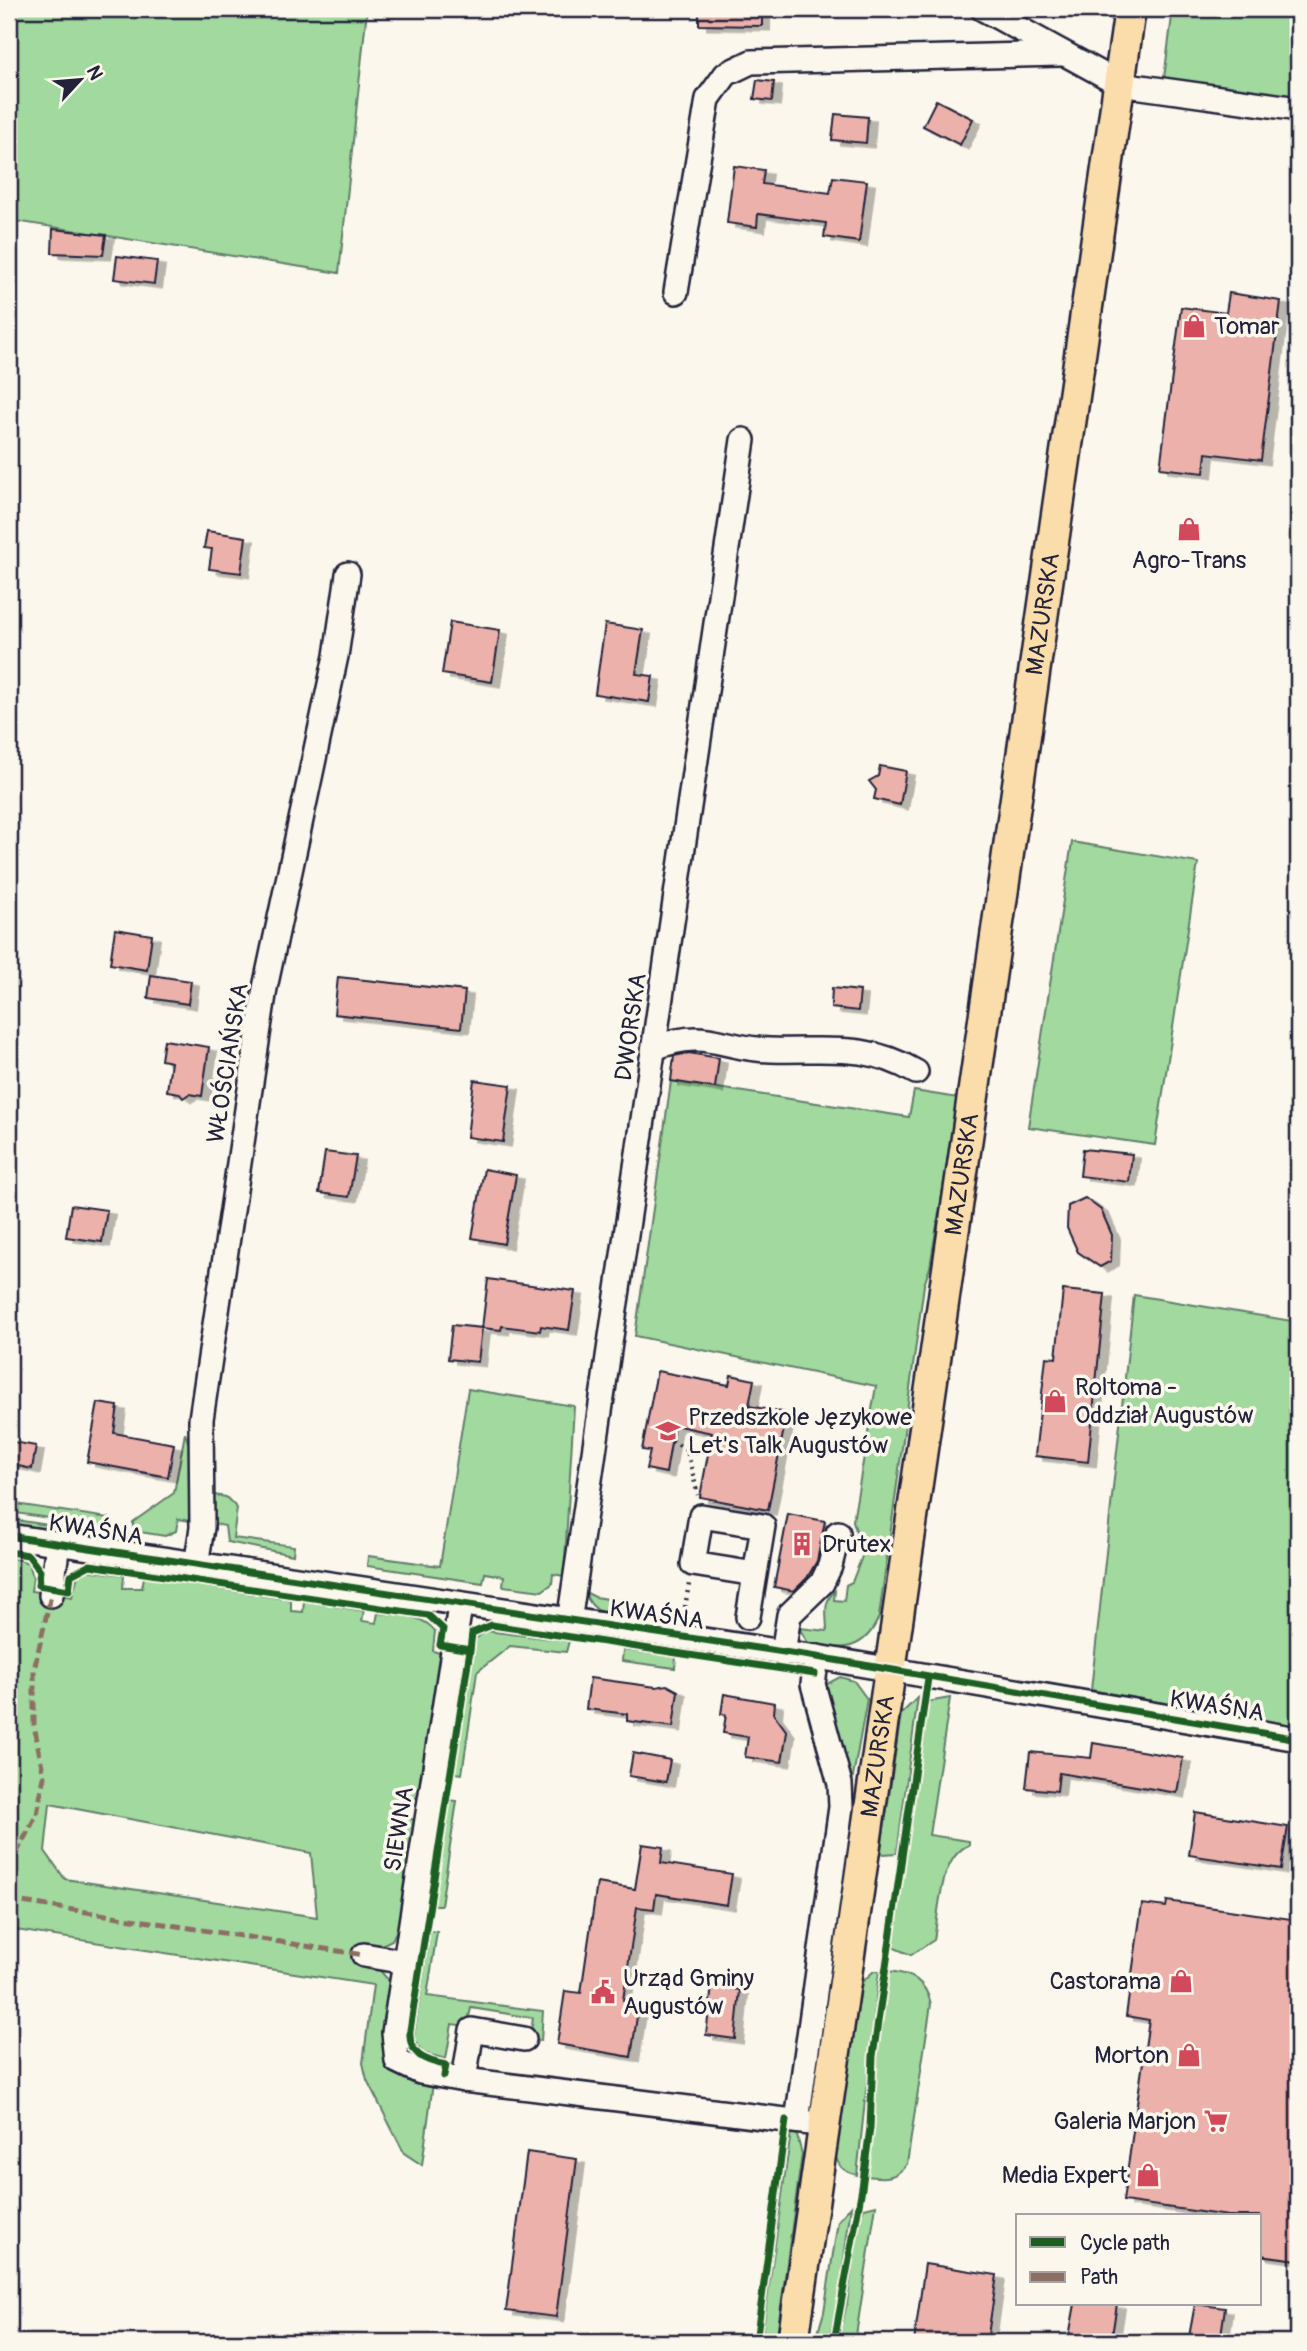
<svg xmlns="http://www.w3.org/2000/svg" width="1307" height="2351" font-family="Pangolin,sans-serif">
<defs>
<filter id="shadow"><feDropShadow dx="8" dy="4.5" stdDeviation="0" flood-color="#0004"/></filter>
</defs>
<rect width="100%" height="100%" fill="#fbf7ec"/>
<filter id="ink" filterUnits="userSpaceOnUse"><feTurbulence type="fractalNoise" baseFrequency=".0143" numOctaves="2"/><feDisplacementMap in="SourceGraphic" scale="14" xChannelSelector="R" yChannelSelector="G"/><feConvolveMatrix kernelMatrix="1 2 1 2 8 2 1 2 1" color-interpolation-filters="sRGB"/></filter>
<g filter="url(#ink)">
<g fill="#a1d99e" stroke="#627e6c" stroke-width="2" fill-rule="evenodd">
<path d="M9,9H367L339,273L9,220Z"/>
<path d="M1173,9H1298V98L1164,78Z"/>
<path d="M1072,842L1198,863L1155,1145L1028,1127Z"/>
<path d="M671,1081L909,1117L914,1091L958,1098L930,1267L924,1285L879,1617C864,1652 842,1650 809,1645L799,1628L827,1631C827,1616 822,1602 835,1591L834,1600L844,1601L846,1585L852,1582L863,1554L853,1521L876,1386L635,1336Z"/>
<path d="M1134,1295L1298,1322V1727L1091,1690Z"/>
<path d="M468,1389L574,1406L564,1576L553,1574L552,1584L542,1591L503,1586L504,1576L485,1573L483,1583L367,1566L368,1556L440,1566Z"/>
<path d="M185,1433L190,1448L191,1521L178,1519L176,1531L165,1536L133,1531V1522L174,1493Z"/>
<path d="M214,1495L226,1497L237,1508L233,1538L294,1546L293,1555L227,1542L225,1526L210,1523L208,1503Z"/>
<path d="M9,1503L109,1518L108,1527L9,1512Z"/>
<path d="M9,1519L107,1534L103,1539L9,1526Z"/>
<path d="M9,1557L29,1563L33,1578L31,1591L72,1597L78,1575L86,1570L124,1575L123,1588H142L144,1577L291,1600V1611L303,1612L304,1601L364,1611L362,1621L376,1623L378,1613C397,1616 423,1614 435,1631L433,1651L443,1654L421,1795L412,1800L404,1799L403,1813L416,1822L400,1924L392,1940L377,1947L378,1968L389,1981L391,1993L383,2037L390,2063L433,2083L422,2165L404,2153L367,2080L363,2063L373,1985L9,1929ZM50,1804L311,1853L317,1917L65,1879L45,1851Z"/>
<path d="M585,1592L595,1597L641,1604L638,1620C616,1616 592,1617 585,1592Z"/>
<path d="M486,1631L569,1641L566,1652L510,1646L477,1672L462,1774L454,1773L474,1640Z"/>
<path d="M623,1650L676,1657L675,1668L622,1661Z"/>
<path d="M840,1677L854,1681L867,1699L851,1788L826,1690L827,1684Z"/>
<path d="M918,1697L897,1853L883,1854L881,1850L901,1714Z"/>
<path d="M950,1698L929,1835L969,1841V1845C939,1857 939,1913 934,1940L911,1955L892,1947L927,1702Z"/>
<path d="M449,1800L457,1801L441,1905H434Z"/>
<path d="M430,1931L437,1932L427,1996L543,2011L541,2041L530,2038L533,2018L471,2008L467,2026L452,2024L446,2059L423,2053L415,2041V2030Z"/>
<path d="M874,1971H879L857,2175C844,2172 839,2167 835,2155L862,1982Z"/>
<path d="M889,1971C912,1974 925,1980 931,2004L907,2164C895,2180 884,2178 866,2176L874,2118L875,2064Z"/>
<path d="M791,2132L797,2136L802,2154L776,2342H761Z"/>
<path d="M876,2205L855,2342H838L847,2303L859,2220L864,2208Z"/>
<path d="M851,2206L838,2304L828,2342H815L824,2312L838,2221Z"/>
</g>
<g fill="#ecb1aa" stroke="#22223b" stroke-width="2" filter="url(#shadow)">
<path d="M699,9H762V26L699,25Z"/>
<path d="M757,80L774,82L772,101L754,99Z"/>
<path d="M936,100L973,119L960,145L923,126Z"/>
<path d="M835,114L868,117L866,143L832,140Z"/>
<path d="M734,166L764,170L762,184L830,193L833,177L867,181L859,242L824,237L826,223L758,214L757,227L727,223Z"/>
<path d="M53,229L106,235L103,255L52,253Z"/>
<path d="M117,256L157,261L154,284L114,279Z"/>
<path d="M1229,293L1281,301L1261,460L1206,453L1204,473L1160,468L1181,307L1226,313Z"/>
<path d="M207,531L246,537L241,573L209,569L212,549L204,548Z"/>
<path d="M450,622L500,630L492,682L442,674Z"/>
<path d="M605,624L643,630L636,674L653,676L649,702L595,694Z"/>
<path d="M880,766L906,771L900,805L874,799L876,790L869,781L878,776Z"/>
<path d="M115,929L152,935L147,970L110,964Z"/>
<path d="M151,975L191,981L188,1004L148,998Z"/>
<path d="M338,977L465,991L461,1028L334,1014Z"/>
<path d="M832,988L860,991L858,1011L831,1008Z"/>
<path d="M164,1040L209,1047L202,1096L189,1094L183,1098L179,1093L167,1091L171,1062L161,1060Z"/>
<path d="M689,1053L719,1058L715,1088L671,1081L674,1056Z"/>
<path d="M474,1080L511,1085L503,1142L467,1137Z"/>
<path d="M1083,1149L1132,1154L1129,1182L1080,1176Z"/>
<path d="M325,1152L356,1156L349,1197L319,1193Z"/>
<path d="M484,1169L516,1175L504,1244L472,1238Z"/>
<path d="M1085,1198L1101,1210L1112,1235L1111,1261L1100,1267L1078,1252L1067,1228L1068,1206Z"/>
<path d="M71,1205L107,1210L102,1242L66,1237Z"/>
<path d="M488,1279L575,1291L569,1330L541,1326L540,1331L502,1326L501,1330L482,1328Z"/>
<path d="M1063,1290L1105,1294L1088,1462L1035,1456L1046,1357L1056,1358Z"/>
<path d="M452,1325L482,1328L478,1362L448,1359Z"/>
<path d="M657,1371L729,1385L731,1375L754,1380L749,1406L787,1413L768,1510L700,1497L712,1433L674,1425L666,1473L646,1469L650,1451L642,1450Z"/>
<path d="M98,1403L118,1406L114,1433L174,1444L168,1477L87,1462Z"/>
<path d="M13,1442L36,1446L32,1469L9,1464Z"/>
<path d="M788,1514L825,1521L817,1561L807,1578L794,1591L774,1587Z"/>
<path d="M590,1678L656,1687L667,1685L678,1691L673,1727L627,1721V1714L586,1709Z"/>
<path d="M724,1694L775,1703L774,1714L787,1732L782,1762L745,1757L748,1737L723,1733L726,1715L721,1714Z"/>
<path d="M1093,1743L1183,1758L1177,1793L1059,1773L1057,1791L1026,1788L1030,1752L1091,1758Z"/>
<path d="M633,1753L670,1760L666,1782L629,1776Z"/>
<path d="M1195,1812L1288,1827L1281,1869L1189,1855Z"/>
<path d="M642,1844L663,1847L661,1863L732,1874L727,1905L656,1894L654,1909L637,1907L623,2000L639,2003L631,2057L557,2044L565,1991L581,1993L597,1883L635,1889Z"/>
<path d="M1167,1901L1298,1920V2260L1260,2255V2216H1228L1123,2201L1149,2020L1126,2016L1142,1904L1166,1907Z"/>
<path d="M712,1986L740,1990L735,2039L706,2035Z"/>
<path d="M527,2152L577,2159L556,2317L506,2311Z"/>
<path d="M925,2264L997,2275L987,2342H914Z"/>
<path d="M1075,2304H1117L1111,2342H1068Z"/>
<path d="M1195,2304L1225,2308L1220,2342H1188Z"/>
</g>
<g fill="none" stroke-linecap="round" stroke-linejoin="round">
<g stroke="#22223b" stroke-width="28">
<g id="minor">
<path d="M983,9L1120,84L1298,109"/>
<path d="M676,292L708,99L726,74L751,62L1061,54"/>
<path d="M654,1048C708,1027 721,1049 770,1050C826,1052 865,1042 916,1072"/>
<path d="M9,1536L817,1657L1298,1739"/>
<path d="M196,1565L202,1528L201,1419L265,988L336,656L348,574"/>
<path d="M51,1595L58,1543"/>
<path d="M460,1606L394,2033L397,2061L420,2072L464,2080"/>
<path d="M748,1617L763,1526L701,1516L693,1564L755,1574"/>
<path d="M569,1622L743,440"/>
<path d="M783,1653L789,1615L822,1583L830,1566L838,1533"/>
<path d="M364,1955L405,1962"/>
<path d="M524,2039L472,2030L464,2080L810,2123"/>
<path d="M797,2121L841,1807L840,1784L813,1684L817,1657"/>
</g>
</g>
<g stroke="#22223b" stroke-width="35">
<g id="major">
<path id="s1" d="M793,2342L1130,9"/>
</g>
</g>
<g stroke="#22223b" stroke-width="4.5" stroke-dasharray="2 5" stroke-linecap="butt">
<path d="M672,1441L687,1450L698,1495"/>
<path d="M685,1607L689,1584"/>
</g>
<use href="#minor" stroke="#fbf7ec" stroke-width="23"/>
<use href="#major" stroke="#faddab" stroke-width="30"/>
<g stroke="#8d6e63" stroke-width="5" stroke-dasharray="10 5" stroke-linecap="butt">
<path d="M9,1867L37,1814L44,1777L34,1725V1670L51,1595"/>
<path d="M9,1900L364,1955"/>
</g>
<g stroke="#fbf7ec" stroke-width="11">
<g id="cycleway">
<path d="M9,1536L817,1657L1298,1739"/>
<path d="M9,1552L28,1555L40,1571L38,1585L69,1590L71,1575L90,1565L428,1615L443,1629L440,1645L470,1650L472,1633L492,1625L815,1674"/>
<path d="M444,2076L446,2065C425,2061 408,2055 410,2030L470,1650"/>
<path d="M756,2342L786,2120"/>
<path d="M834,2342L862,2188L870,2128L873,2056L928,1678"/>
</g>
</g>
<use href="#cycleway" stroke="#1b5e20" stroke-width="7"/>
</g>
</g>
<defs>
<g id="shop-bare" transform="scale(1.89)"><path d="M-5-2.5h2.3a2.7 3.5 0 0 1 5.4 0H5L5.5 6h-11ZM-1.5-2.5h3a1.5 2.3 0 0 0-3 0Z" fill="#d1495b" stroke="#fbf7ec" stroke-width="2.5" paint-order="stroke"/></g>
<g id="school-bare" transform="scale(1.89)"><path d="M0-5L7-2L0 1L-7-2ZM-4 1L0 2.5L4 1V4Q0 6-4 4Z" fill="#d1495b" stroke="#fbf7ec" stroke-width="2.5" paint-order="stroke"/></g>
<g id="building-bare" transform="scale(1.89)"><path d="M-4-6H4V6H1V3H-1V6H-4ZM-2.5-4.3h1.7v1.8h-1.7ZM.8-4.3h1.7v1.8H.8ZM-2.5-1h1.7V.8h-1.7ZM.8-1h1.7V.8H.8Z" fill="#d1495b" stroke="#fbf7ec" stroke-width="2.5" paint-order="stroke"/></g>
<g id="civic-bare" transform="scale(1.89)"><path d="M-.6-6.5H3V-4.5H.6V-3L4-1V1h2V6H-6V1h2V-1L-.6-3ZM-1.2 2.5V6h2.4V2.5Z" fill="#d1495b" stroke="#fbf7ec" stroke-width="2.5" paint-order="stroke"/></g>
<g id="supermarket-bare" transform="scale(1.89)"><path d="M-6-5.5h2.5l.6 2H6L4.5 2H-2.5L-4.4-4H-6ZM-1.5 3.2a1.3 1.3 0 1 0 .1 0ZM3 3.2a1.3 1.3 0 1 0 .1 0Z" fill="#d1495b" stroke="#fbf7ec" stroke-width="2.5" paint-order="stroke"/></g>
</defs>
<g fill-rule="evenodd">
<use href="#shop-bare" x="1194" y="326"/>
<use href="#shop-bare" x="1189" y="529"/>
<use href="#shop-bare" x="1055" y="1401"/>
<use href="#school-bare" x="668" y="1431"/>
<use href="#building-bare" x="802" y="1544"/>
<use href="#shop-bare" x="1181" y="1981"/>
<use href="#civic-bare" x="603" y="1992"/>
<use href="#shop-bare" x="1189" y="2055"/>
<use href="#supermarket-bare" x="1216" y="2121"/>
<use href="#shop-bare" x="1148" y="2175"/>
</g>
<g text-anchor="middle" dominant-baseline="central" stroke-width="7" stroke-linejoin="round" paint-order="stroke">
<g font-size="24" fill="#22223b" stroke="#fbf7ec" text-anchor="start">
<text x="1214" y="326">Tomar</text>
<text x="1189" y="560" text-anchor="middle">Agro-Trans</text>
<text x="1075" y="1387">Roltoma -<tspan x="1075" dy="28">Oddział Augustów</tspan></text>
<text x="688" y="1417">Przedszkole Językowe<tspan x="688" dy="28">Let's Talk Augustów</tspan></text>
<text x="822" y="1544">Drutex</text>
<text x="623" y="1978">Urząd Gminy<tspan x="623" dy="28">Augustów</tspan></text>
<text x="1161" y="1981" text-anchor="end">Castorama</text>
<text x="1169" y="2055" text-anchor="end">Morton</text>
<text x="1196" y="2121" text-anchor="end">Galeria Marjon</text>
<text x="1128" y="2175" text-anchor="end">Media Expert</text>
</g>
<g font-size="24" fill="#22223b" stroke="#fbf7ec">
<text stroke="none"><textPath href="#s1" startOffset="1746">MAZURSKA</textPath></text>
<text transform="translate(631 1027) rotate(-82)">DWORSKA</text>
<text transform="translate(228 1063) rotate(-81)">WŁOŚCIAŃSKA</text>
<text stroke="none"><textPath href="#s1" startOffset="1180">MAZURSKA</textPath></text>
<text transform="translate(96 1530) rotate(9)">KWAŚNA</text>
<text transform="translate(657 1615) rotate(8)">KWAŚNA</text>
<text transform="translate(1217 1706) rotate(9)">KWAŚNA</text>
<text stroke="none"><textPath href="#s1" startOffset="592">MAZURSKA</textPath></text>
<text transform="translate(399 1829) rotate(-81)">SIEWNA</text>
</g>
</g>
<rect width="1307" height="2351" fill="none" stroke="#fbf7ec" stroke-width="35"/>
<rect x="18" y="18" width="1272" height="2316" fill="none" stroke="#22223b" stroke-width="2.5" filter="url(#ink)"/>
<rect x="1016" y="2214" width="245" height="91" fill="#fbf7ec" stroke="#a4a2a5" stroke-width="2"/>
<rect x="1030" y="2237" width="35" height="10" fill="#1b5e20" stroke="#a4a2a5" stroke-width="2"/>
<text x="1080" y="2250" font-size="21" fill="#22223b">Cycle path</text>
<rect x="1030" y="2272" width="35" height="10" fill="#8d6e63" stroke="#a4a2a5" stroke-width="2"/>
<text x="1080" y="2284" font-size="21" fill="#22223b">Path</text>
<g transform="translate(80 80) rotate(64)" stroke="#fbf7ec" stroke-width="5" paint-order="stroke">
<path d="M0-5L12 26L0 18L-12 26Z" fill="#22223b"/>
<text y="-10" font-size="19" font-weight="bold" text-anchor="middle" fill="#22223b">N</text>
</g>
</svg>
